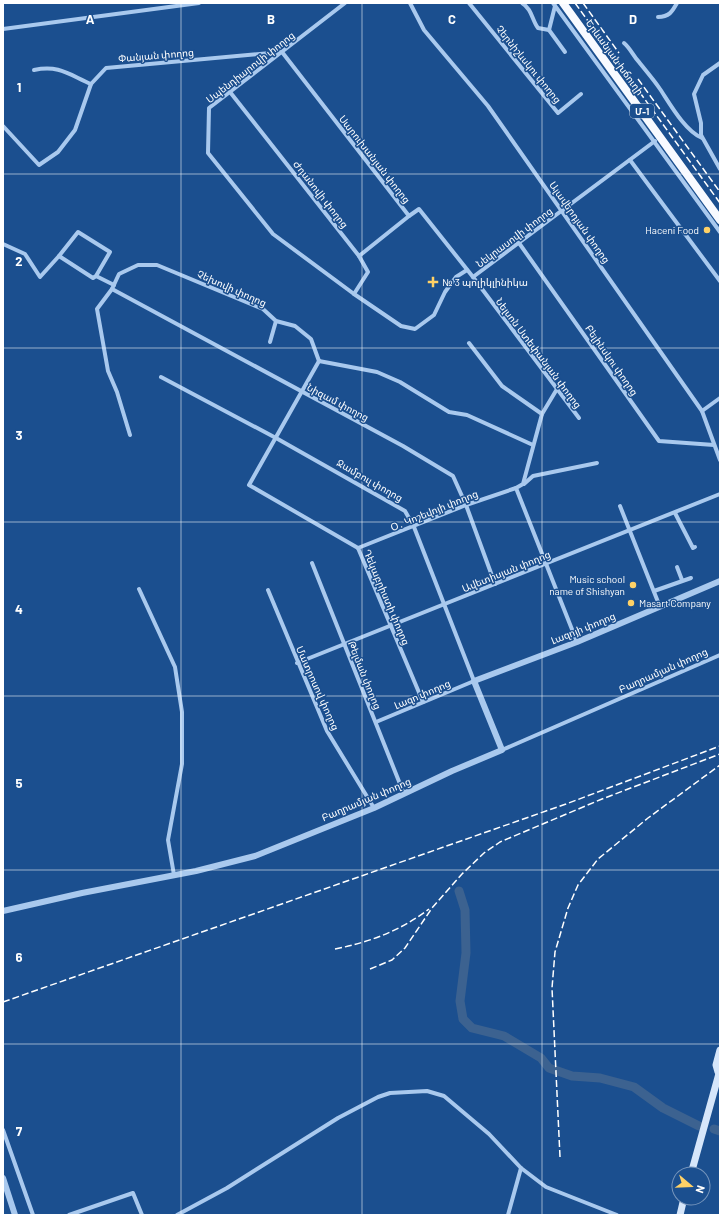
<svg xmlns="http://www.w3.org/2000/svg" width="723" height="1218" font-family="Barlow,'Noto Sans Armenian',sans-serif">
<rect width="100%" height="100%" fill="#1b4f8f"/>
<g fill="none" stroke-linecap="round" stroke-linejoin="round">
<g stroke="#3c6290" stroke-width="9">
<path d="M459,891L465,910L466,953L460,1001L463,1019L472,1028L504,1036L541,1058L549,1068L572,1076L600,1078L634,1087L663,1108L699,1126"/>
<path d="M714,1129L720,1131"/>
</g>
<g stroke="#a9c9ee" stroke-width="4">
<path d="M345,3L209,108L208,153L273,234L354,294L401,326L415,329L434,315L445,292L456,277L467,270"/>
<path d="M410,3L424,30L488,106L702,411L720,460"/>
<path d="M469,3L558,113L581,94"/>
<path d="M522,3C532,9 532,20 538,28L549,30L555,6"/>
<path d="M553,3L720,232"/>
<path d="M658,17C669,17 672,12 677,3"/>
<path d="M3,29L199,3"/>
<path d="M549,30L565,52"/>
<path d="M624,43C631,49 633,56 639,62C646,71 654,80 660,89C670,104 685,131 702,138"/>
<path d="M720,63L703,75L694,94L701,123V135L720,169"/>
<path d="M34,70C59,65 68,74 91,84"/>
<path d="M230,92L359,256L409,216"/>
<path d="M3,126L39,165L58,152L75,130L91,84L106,68L282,52L409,216L419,209L473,277L579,418"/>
<path d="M630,160L720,281"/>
<path d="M519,243L659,441L714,445"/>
<path d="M3,244L25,254L40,277L59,256"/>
<path d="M96,276L110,252L78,232L59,256L93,278L96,276L114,285"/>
<path d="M473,277L655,141"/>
<path d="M112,289L403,446L453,476L466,505L495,584"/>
<path d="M354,294L368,272L359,256"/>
<path d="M270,342L276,321"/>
<path d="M469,343L502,386L542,414"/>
<path d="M319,361L249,485L358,548L423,702"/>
<path d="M319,361L377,372L400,382L449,412L467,415L533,445"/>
<path d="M161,377L276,438L405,511L414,527L474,681L376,722"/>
<path d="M557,389L542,414L523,484L516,488L577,642"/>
<path d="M702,411L720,398"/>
<path d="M130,435L117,392L108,371L97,309L112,289L119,274L138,265H157L263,309L276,321L295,326L311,339L319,361"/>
<path d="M524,484L533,476L597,463"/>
<path d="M620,506L660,607"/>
<path d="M675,513L693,548L695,547"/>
<path d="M358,548L466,505L516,488"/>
<path d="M312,563L404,794"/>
<path d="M677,567L682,580"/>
<path d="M139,589L175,667L182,712V764L168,840L174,875"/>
<path d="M268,590L327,731L374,808"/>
<path d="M654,591L691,578"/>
<path d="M297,663L720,494"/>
<path d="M502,750L720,655"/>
<path d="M3,1130L33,1215"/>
<path d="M69,1215L133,1193L142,1215"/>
<path d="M177,1215L227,1188L338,1118L378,1097L390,1093L427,1091L444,1096L489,1134L521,1168L546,1187L617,1215"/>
<path d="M508,1215L521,1168"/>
</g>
<g stroke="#a9c9ee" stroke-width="6">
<path d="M3,911L82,893L196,871L255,856L374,808L452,771L502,750L474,681L577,642L720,581"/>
<path d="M3,1178L15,1215"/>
</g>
<g stroke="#d6e6fa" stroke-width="7">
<path d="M718,1072L716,1065L720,1050"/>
<path d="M691,1174L720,1070"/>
<path d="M680,1215L684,1198"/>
</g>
<path stroke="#f8faff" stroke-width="8" d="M563,3L720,220"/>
<g stroke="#fff" stroke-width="1.5" stroke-dasharray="7 3" stroke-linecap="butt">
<path d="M575,3L720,203"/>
<path d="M583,3L619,53"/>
<path d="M638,79L720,192"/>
<path d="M335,949C370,942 400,931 429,909"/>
<path d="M370,969L392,960L405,948L432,908L462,874L484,853L500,842L602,799L720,754"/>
<path d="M3,1002L566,804L720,746"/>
<path d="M560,1157L552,988L555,952L568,908L578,885L598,859L648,818L720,765"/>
</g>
</g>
<path fill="none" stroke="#fff" stroke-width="1" stroke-opacity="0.55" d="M181,3V1215M362,3V1215M542,3V1215M3,174H720M3,348H720M3,522H720M3,696H720M3,870H720M3,1044H720"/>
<g fill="#ffd166" stroke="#1b4f8f" stroke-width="1.5">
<circle cx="707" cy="230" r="4"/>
<path d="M431 276h4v4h4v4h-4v4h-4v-4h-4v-4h4z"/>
<circle cx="633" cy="585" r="4"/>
<circle cx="631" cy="603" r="4"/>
</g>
<g text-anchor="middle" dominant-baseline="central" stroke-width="3" stroke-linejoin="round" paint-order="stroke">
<rect fill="#1b4f8f" stroke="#bbcadd" stroke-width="1" x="630" y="104" width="24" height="14" rx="3"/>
<g font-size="9" font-weight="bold" fill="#fff">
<text x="642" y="111">Մ-1</text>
</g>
<g font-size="10" fill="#fff" stroke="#1b4f8f">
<text transform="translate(156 55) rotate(-5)">Փանյան փողոց</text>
<text transform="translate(615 57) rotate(54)">Երևանյան խճուղի</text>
<text transform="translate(529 64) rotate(51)">Չերնիշևսկու փողոց</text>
<text transform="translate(250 67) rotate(-38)">Սպենդիարովի փողոց</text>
<text transform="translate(375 159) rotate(52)">Սարուխանյան փողոց</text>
<text transform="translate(321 194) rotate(52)">Ժդանովի փողոց</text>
<text transform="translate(580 222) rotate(55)">Ալավերդյան փողոց</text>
<text transform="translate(514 237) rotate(-37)">Նեկրասովի փողոց</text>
<text transform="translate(232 288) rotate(24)">Չեխովի փողոց</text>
<text transform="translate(539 353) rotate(53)">Նելսոն Ստեփանյան փողոց</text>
<text transform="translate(612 360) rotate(55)">Բելինսկու փողոց</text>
<text transform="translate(338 402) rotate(28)">Նիզամ փողոց</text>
<text transform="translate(370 480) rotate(30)">Ջամբուլ փողոց</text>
<text transform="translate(434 510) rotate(-22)">Օ․ Կոշեվոյի փողոց</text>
<text transform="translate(506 571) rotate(-22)">Ավետիսյան փողոց</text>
<text transform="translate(387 597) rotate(67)">Դեկաբրիստի փողոց</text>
<text transform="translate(583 628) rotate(-22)">Լազոյի փողոց</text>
<text transform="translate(663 670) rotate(-24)">Բաղրամյան փողոց</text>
<text transform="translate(365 675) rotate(68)">Թելման փողոց</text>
<text transform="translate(318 688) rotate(66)">Մատրոսով փողոց</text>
<text transform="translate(422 694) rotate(-23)">Լազո փողոց</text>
<text transform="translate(366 799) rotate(-23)">Բաղրամյան փողոց</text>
</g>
<g font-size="10" fill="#fff" stroke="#1b4f8f" text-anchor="end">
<text x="699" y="230">Haceni Food</text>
<text x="442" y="282" text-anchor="start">№ 3 պոլիկլինիկա</text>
<text x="625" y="579">Music school<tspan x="625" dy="12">name of Shishyan</tspan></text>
<text x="639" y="603" text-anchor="start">Masart Company</text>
</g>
</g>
<g font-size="13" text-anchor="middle" font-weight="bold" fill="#fff" stroke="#1b4f8f" stroke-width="3" stroke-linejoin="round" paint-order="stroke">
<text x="90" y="24">A</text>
<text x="271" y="24">B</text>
<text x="452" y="24">C</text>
<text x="633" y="24">D</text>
<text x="19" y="92">1</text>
<text x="19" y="266">2</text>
<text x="19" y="440">3</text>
<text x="19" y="614">4</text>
<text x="19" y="788">5</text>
<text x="19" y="962">6</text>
<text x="19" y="1136">7</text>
</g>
<rect width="723" height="1218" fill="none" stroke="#ffffff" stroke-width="8"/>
<g transform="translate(691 1186) rotate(109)"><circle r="19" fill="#1b4f8f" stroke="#7695bc"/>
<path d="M0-3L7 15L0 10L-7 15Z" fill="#ffd166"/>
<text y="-6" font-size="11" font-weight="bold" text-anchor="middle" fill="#ffffff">N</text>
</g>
</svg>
